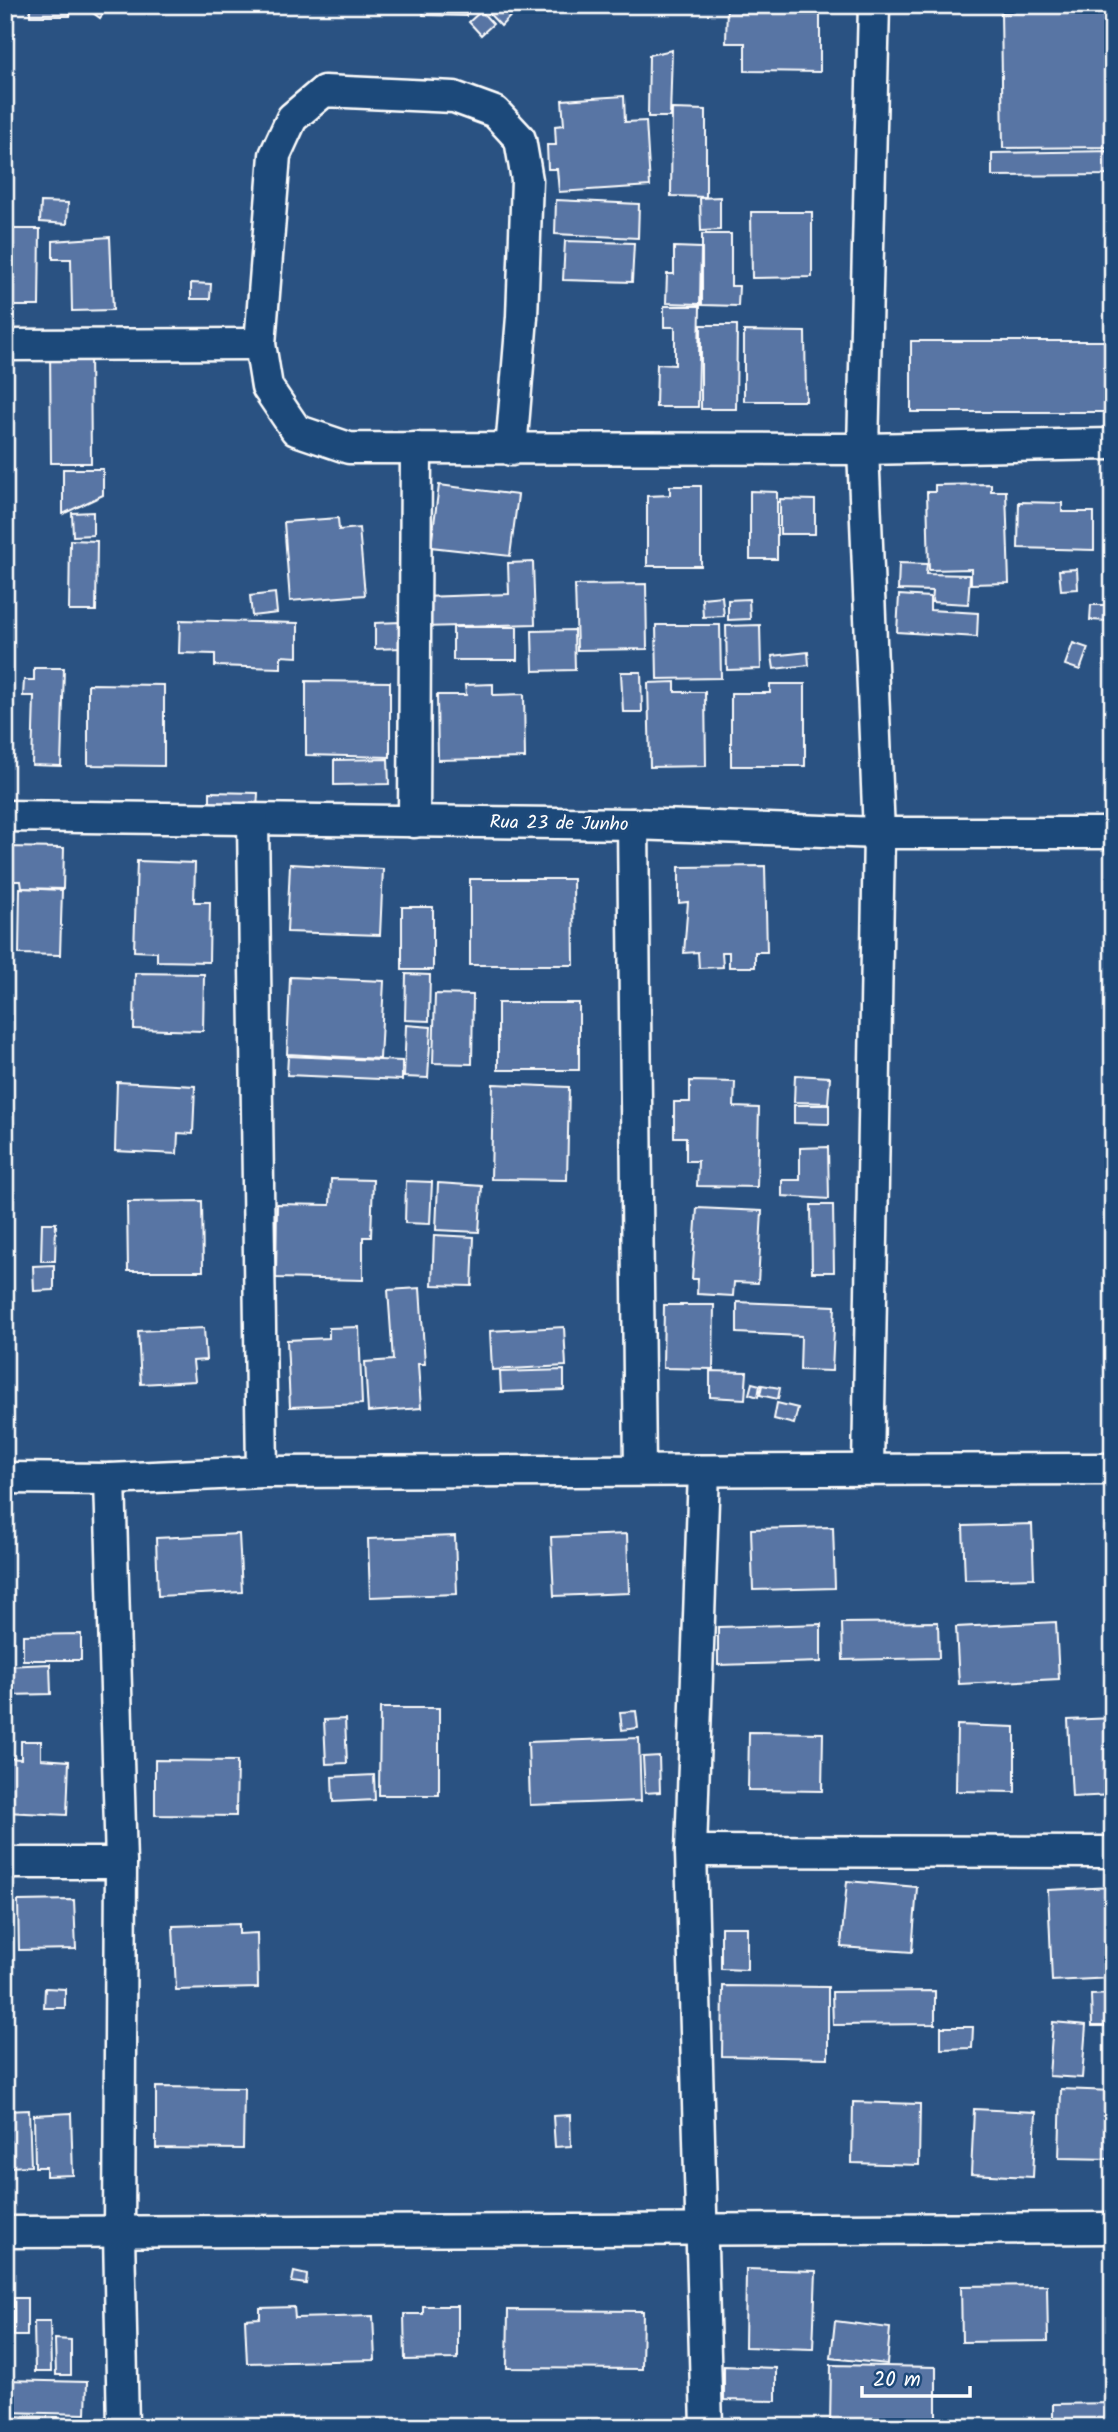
<svg xmlns="http://www.w3.org/2000/svg" width="1118" height="2432" font-family="Kalam,sans-serif">
<rect width="100%" height="100%" fill="#2a5282"/>
<filter id="ink" filterUnits="userSpaceOnUse"><feTurbulence type="fractalNoise" baseFrequency=".0143" numOctaves="2"/><feDisplacementMap in="SourceGraphic" scale="14" xChannelSelector="R" yChannelSelector="G"/><feConvolveMatrix kernelMatrix="1 2 1 2 8 2 1 2 1" color-interpolation-filters="sRGB"/></filter>
<g filter="url(#ink)">
<g fill="#5874a4" stroke="#fff" stroke-width="2">
<rect x="30" y="5" width="40" height="11"/>
<path d="M82,5H109L100,18Z"/>
<path d="M424,5H466V16L423,15Z"/>
<path d="M481,5H521L501,26Z"/>
<path d="M727,5H820V72L745,71V43H726Z"/>
<path d="M481,11L493,24L481,35L469,22Z"/>
<path d="M1113,11V147L1003,148L1001,12Z"/>
<path d="M672,50L670,117H648L649,55Z"/>
<path d="M624,96L625,122L646,121L650,186L559,192L557,169H548L547,145H556L555,126L564,125L562,100Z"/>
<path d="M672,109L706,110V197L671,196Z"/>
<path d="M1113,151V175L992,176V153Z"/>
<path d="M720,197V230L701,231L700,198Z"/>
<path d="M556,200L639,204L638,238L555,234Z"/>
<path d="M41,202L68,203L67,224L40,222Z"/>
<path d="M751,212H812V277L752,278Z"/>
<path d="M5,219H9V229H40L39,306H5Z"/>
<path d="M702,234H731V286H739L738,306L702,305Z"/>
<path d="M110,237L113,310L72,311L71,259H53V241Z"/>
<path d="M565,241L634,243L632,282L563,280Z"/>
<path d="M674,247L701,248L700,304L666,303L667,274H674Z"/>
<path d="M191,283L211,284L210,299H191Z"/>
<path d="M664,306H700L698,407H656L657,364L675,365V327H664Z"/>
<path d="M701,325H737L736,409H701Z"/>
<path d="M744,331L805,332L806,401H744Z"/>
<rect x="911" y="341" width="202" height="71"/>
<path d="M90,347L91,463H51L50,348Z"/>
<path d="M63,469H103V495L63,514Z"/>
<path d="M991,484V491H1006L1009,583L971,584V569L929,570L927,492H935V485Z"/>
<path d="M439,485L518,495L510,556L431,547Z"/>
<path d="M670,486H701V566H647V496L670,495Z"/>
<path d="M750,491L777,492V559H750Z"/>
<path d="M780,499L815,500V534H780Z"/>
<path d="M1019,502L1062,503V512H1094V550L1018,548Z"/>
<path d="M93,512V535L73,536L72,513Z"/>
<path d="M338,518L339,530L359,528L365,595L290,601L284,522Z"/>
<path d="M70,540L97,541L96,611H69Z"/>
<path d="M533,562L535,624L422,627V597L509,594L508,563Z"/>
<path d="M899,563L927,564L926,574L970,575L968,604L932,602L933,591L898,590Z"/>
<path d="M1077,569L1078,589L1061,590L1059,570Z"/>
<path d="M646,584L647,649L577,650L575,585Z"/>
<path d="M275,593L277,613L252,616L250,596Z"/>
<path d="M899,595L930,597V610L978,613L977,637L897,632Z"/>
<path d="M722,596L724,616L703,617L702,598Z"/>
<path d="M749,599L750,619L728,620V600Z"/>
<path d="M1091,605H1110L1109,621L1090,620Z"/>
<path d="M180,620L298,623V657L281,656V668L215,666V654L179,653Z"/>
<path d="M401,622V648L375,649V623Z"/>
<path d="M656,625H720L721,678L657,679Z"/>
<path d="M760,625L761,669L727,670L726,626Z"/>
<rect x="453" y="627" width="64" height="33"/>
<path d="M1108,629H1113V673H1109Z"/>
<path d="M574,630L575,670L533,671L532,631Z"/>
<path d="M1073,643L1088,648L1080,670L1065,665Z"/>
<path d="M808,652L809,665L774,669L772,656Z"/>
<path d="M34,668H64L61,766L32,765L34,696H23L24,680H34Z"/>
<path d="M621,672H641L642,712H623Z"/>
<path d="M306,681L390,682V757L306,755Z"/>
<path d="M675,682V692H705L706,766L650,767L648,683Z"/>
<path d="M88,684L164,685V766L88,765Z"/>
<path d="M493,684V695L524,694L525,758L438,760L437,695H466L465,685Z"/>
<path d="M770,684H805V766H731V693H770Z"/>
<path d="M388,759L389,784L334,785V760Z"/>
<path d="M210,792L258,793L257,809L210,808Z"/>
<path d="M5,847L64,848L63,889L22,888L21,881H5Z"/>
<path d="M137,861L195,863L194,902H210L209,962L157,961V952L134,951Z"/>
<path d="M290,864L383,869L380,935L287,932Z"/>
<path d="M765,866L767,952H755V967H729V952H722L723,967L699,968L698,952L684,953L688,902L679,903V867Z"/>
<path d="M470,879H573L574,965H470Z"/>
<path d="M20,888L62,890L60,955L19,954Z"/>
<rect x="402" y="907" width="31" height="63"/>
<path d="M135,973L204,974L203,1031L134,1029Z"/>
<path d="M406,974L430,975L429,1021L405,1020Z"/>
<path d="M290,977L384,981L380,1059L287,1054Z"/>
<path d="M435,994L473,995L472,1064L433,1063Z"/>
<rect x="498" y="1003" width="81" height="67"/>
<path d="M406,1025L431,1027L428,1078L404,1077Z"/>
<path d="M288,1056L402,1061V1080L287,1075Z"/>
<path d="M795,1075L830,1077L828,1103L794,1102Z"/>
<path d="M690,1081L735,1082L734,1107L759,1108L757,1187L697,1186L698,1161H686V1137H674V1102H690Z"/>
<path d="M117,1082L195,1086L193,1134L178,1133L177,1154L115,1151Z"/>
<path d="M493,1084L569,1087L567,1180L491,1179Z"/>
<path d="M794,1105H829V1124L794,1123Z"/>
<path d="M828,1147L829,1199L782,1196V1180H800V1148Z"/>
<path d="M331,1179L373,1180L371,1237H363V1280L276,1278L277,1204L330,1205Z"/>
<path d="M406,1181L432,1182L430,1224L405,1223Z"/>
<path d="M438,1183L482,1186L479,1232L436,1230Z"/>
<path d="M202,1201L203,1271H128L127,1202Z"/>
<path d="M811,1205H833L834,1272H812Z"/>
<path d="M697,1208L762,1211L758,1283L734,1282L733,1296L697,1294L698,1279H692Z"/>
<path d="M42,1223H56L55,1261H41Z"/>
<path d="M434,1235L474,1237L472,1286L432,1285Z"/>
<path d="M54,1265V1290L34,1291L33,1266Z"/>
<path d="M420,1288L425,1364H418L421,1408L368,1412L365,1362L393,1360L388,1290Z"/>
<path d="M737,1302L835,1306L832,1371L800,1370L801,1336L737,1333Z"/>
<path d="M664,1305H714L713,1369L663,1368Z"/>
<path d="M359,1327L362,1404L290,1407L287,1340L329,1338V1328Z"/>
<path d="M564,1327L566,1366L492,1370L490,1331Z"/>
<path d="M204,1328L206,1360L193,1361L195,1381L141,1384L138,1331Z"/>
<path d="M564,1370V1390L501,1392L500,1372Z"/>
<path d="M710,1371L747,1372L745,1399L710,1397Z"/>
<path d="M752,1383L760,1385L758,1397L749,1394Z"/>
<path d="M762,1385L780,1388L778,1399L760,1395Z"/>
<path d="M777,1403L798,1408L794,1424L774,1419Z"/>
<path d="M1032,1524L1034,1578L965,1580L963,1526Z"/>
<path d="M833,1527L835,1588L753,1590L751,1529Z"/>
<path d="M239,1534L242,1592L158,1596L156,1538Z"/>
<path d="M627,1534L629,1593L554,1596L551,1537Z"/>
<path d="M455,1536L457,1594L370,1597L368,1539Z"/>
<path d="M938,1622L939,1658L843,1660L842,1623Z"/>
<path d="M1056,1622L1059,1679L959,1684L956,1627Z"/>
<path d="M821,1624V1662L718,1665V1627Z"/>
<path d="M81,1634V1660H23V1635Z"/>
<path d="M50,1664L51,1694L9,1695L10,1741H5V1666Z"/>
<path d="M380,1708H439V1795H379Z"/>
<path d="M636,1711L638,1728L622,1730L620,1712Z"/>
<path d="M1113,1718V1795L1072,1797L1068,1720Z"/>
<path d="M345,1719L347,1763L326,1764L324,1720Z"/>
<path d="M957,1725L1015,1727V1792L956,1791Z"/>
<path d="M749,1732L823,1733L822,1791L748,1790Z"/>
<path d="M639,1738L641,1801L530,1805L528,1742Z"/>
<path d="M21,1741H41V1759L69,1761L67,1815L5,1812V1758L21,1759Z"/>
<path d="M659,1756L660,1792L645,1793L643,1757Z"/>
<path d="M155,1760L237,1761L236,1816L155,1815Z"/>
<path d="M374,1775L375,1800L333,1802L332,1777Z"/>
<path d="M847,1881L917,1887L912,1952L841,1947Z"/>
<path d="M1113,1887V1978L1052,1981L1048,1890Z"/>
<path d="M74,1900L76,1949L19,1950L18,1901Z"/>
<path d="M239,1924V1934L257,1933L258,1988L176,1990L173,1926Z"/>
<path d="M721,1927H747V1970L721,1969Z"/>
<path d="M723,1986L828,1987V2058L722,2056Z"/>
<path d="M45,1988L65,1989V2008H44Z"/>
<path d="M935,1991V2024L833,2025L832,1992Z"/>
<path d="M1113,1994V2026H1092L1091,1995Z"/>
<path d="M1053,2022L1086,2025L1082,2078L1049,2076Z"/>
<path d="M941,2027H973L972,2048L941,2049Z"/>
<path d="M156,2087L244,2088L243,2149L156,2148Z"/>
<path d="M1061,2089L1113,2091V2159L1059,2158Z"/>
<path d="M853,2102L920,2104L919,2165L852,2163Z"/>
<path d="M974,2109L1036,2112L1033,2177L971,2174Z"/>
<path d="M29,2110L31,2166L5,2167V2111Z"/>
<path d="M71,2113L73,2175L46,2176V2167H35L34,2115Z"/>
<path d="M570,2115L571,2146L555,2147L553,2116Z"/>
<path d="M746,2269L816,2271L813,2349L745,2347Z"/>
<path d="M294,2272L307,2275L306,2284L292,2282Z"/>
<path d="M1047,2285L1048,2341L962,2342L961,2286Z"/>
<rect x="14" y="2298" width="13" height="38"/>
<path d="M423,2306H458V2359L405,2360L404,2314H423Z"/>
<path d="M294,2307L295,2318L373,2316L375,2360L247,2363L245,2319L260,2318V2308Z"/>
<path d="M508,2310L643,2311L642,2369L507,2368Z"/>
<path d="M34,2321H50L51,2372H35Z"/>
<path d="M835,2321L890,2328L887,2364L831,2358Z"/>
<path d="M55,2339L71,2340V2375H56Z"/>
<path d="M831,2365L936,2367V2427H830Z"/>
<path d="M724,2366L776,2368V2401L724,2400Z"/>
<path d="M5,2380L87,2382L86,2414L5,2412Z"/>
<path d="M1113,2403V2427H1053V2404Z"/>
<path d="M5,2416L58,2417V2427H5Z"/>
</g>
<g fill="none" stroke-linecap="round" stroke-linejoin="round">
<g stroke="#fff" stroke-width="35">
<g id="minor">
<path d="M5,345L260,344"/>
<path d="M511,450L522,317L527,180L520,139L495,112L454,97L324,91L292,118L275,155L260,344L267,387L296,430L349,448L863,449L1113,444"/>
<path d="M5,816L633,824L879,833H1113"/>
<path d="M253,821L262,1472"/>
<path d="M414,822L416,448"/>
<path d="M633,824L640,1470"/>
<path d="M868,1469L879,833L863,449L874,5"/>
<path d="M704,1471L691,1851L707,2427"/>
<path d="M5,1478L110,1479L262,1472L1113,1469"/>
<path d="M110,1479L121,1863L119,2234L123,2427"/>
<path d="M691,1851L1113,1852"/>
<path d="M5,1863H121"/>
<path d="M5,2232L1113,2228"/>
</g>
</g>
<use href="#minor" stroke="#1f4a7a" stroke-width="30"/>
</g>
</g>
<g text-anchor="middle" dominant-baseline="central" stroke-width="7" stroke-linejoin="round" paint-order="stroke">
<g font-size="19" fill="#fff" stroke="#1f4a7a">
<text transform="translate(559 824) rotate(1)">Rua 23 de Junho</text>
</g>
</g>
<rect width="1118" height="2432" fill="none" stroke="#1f4a7a" stroke-width="28"/>
<rect x="14" y="14" width="1090" height="2404" fill="none" stroke="#fff" stroke-width="2.5" filter="url(#ink)"/>
<path d="M862 2386v10h108v-10" fill="none" stroke="#ffffff" stroke-width="3.5"/>
<text x="873" y="2386" font-size="21" fill="#ffffff" stroke="#1f4a7a" stroke-width="5" paint-order="stroke">20 m</text>
</svg>
